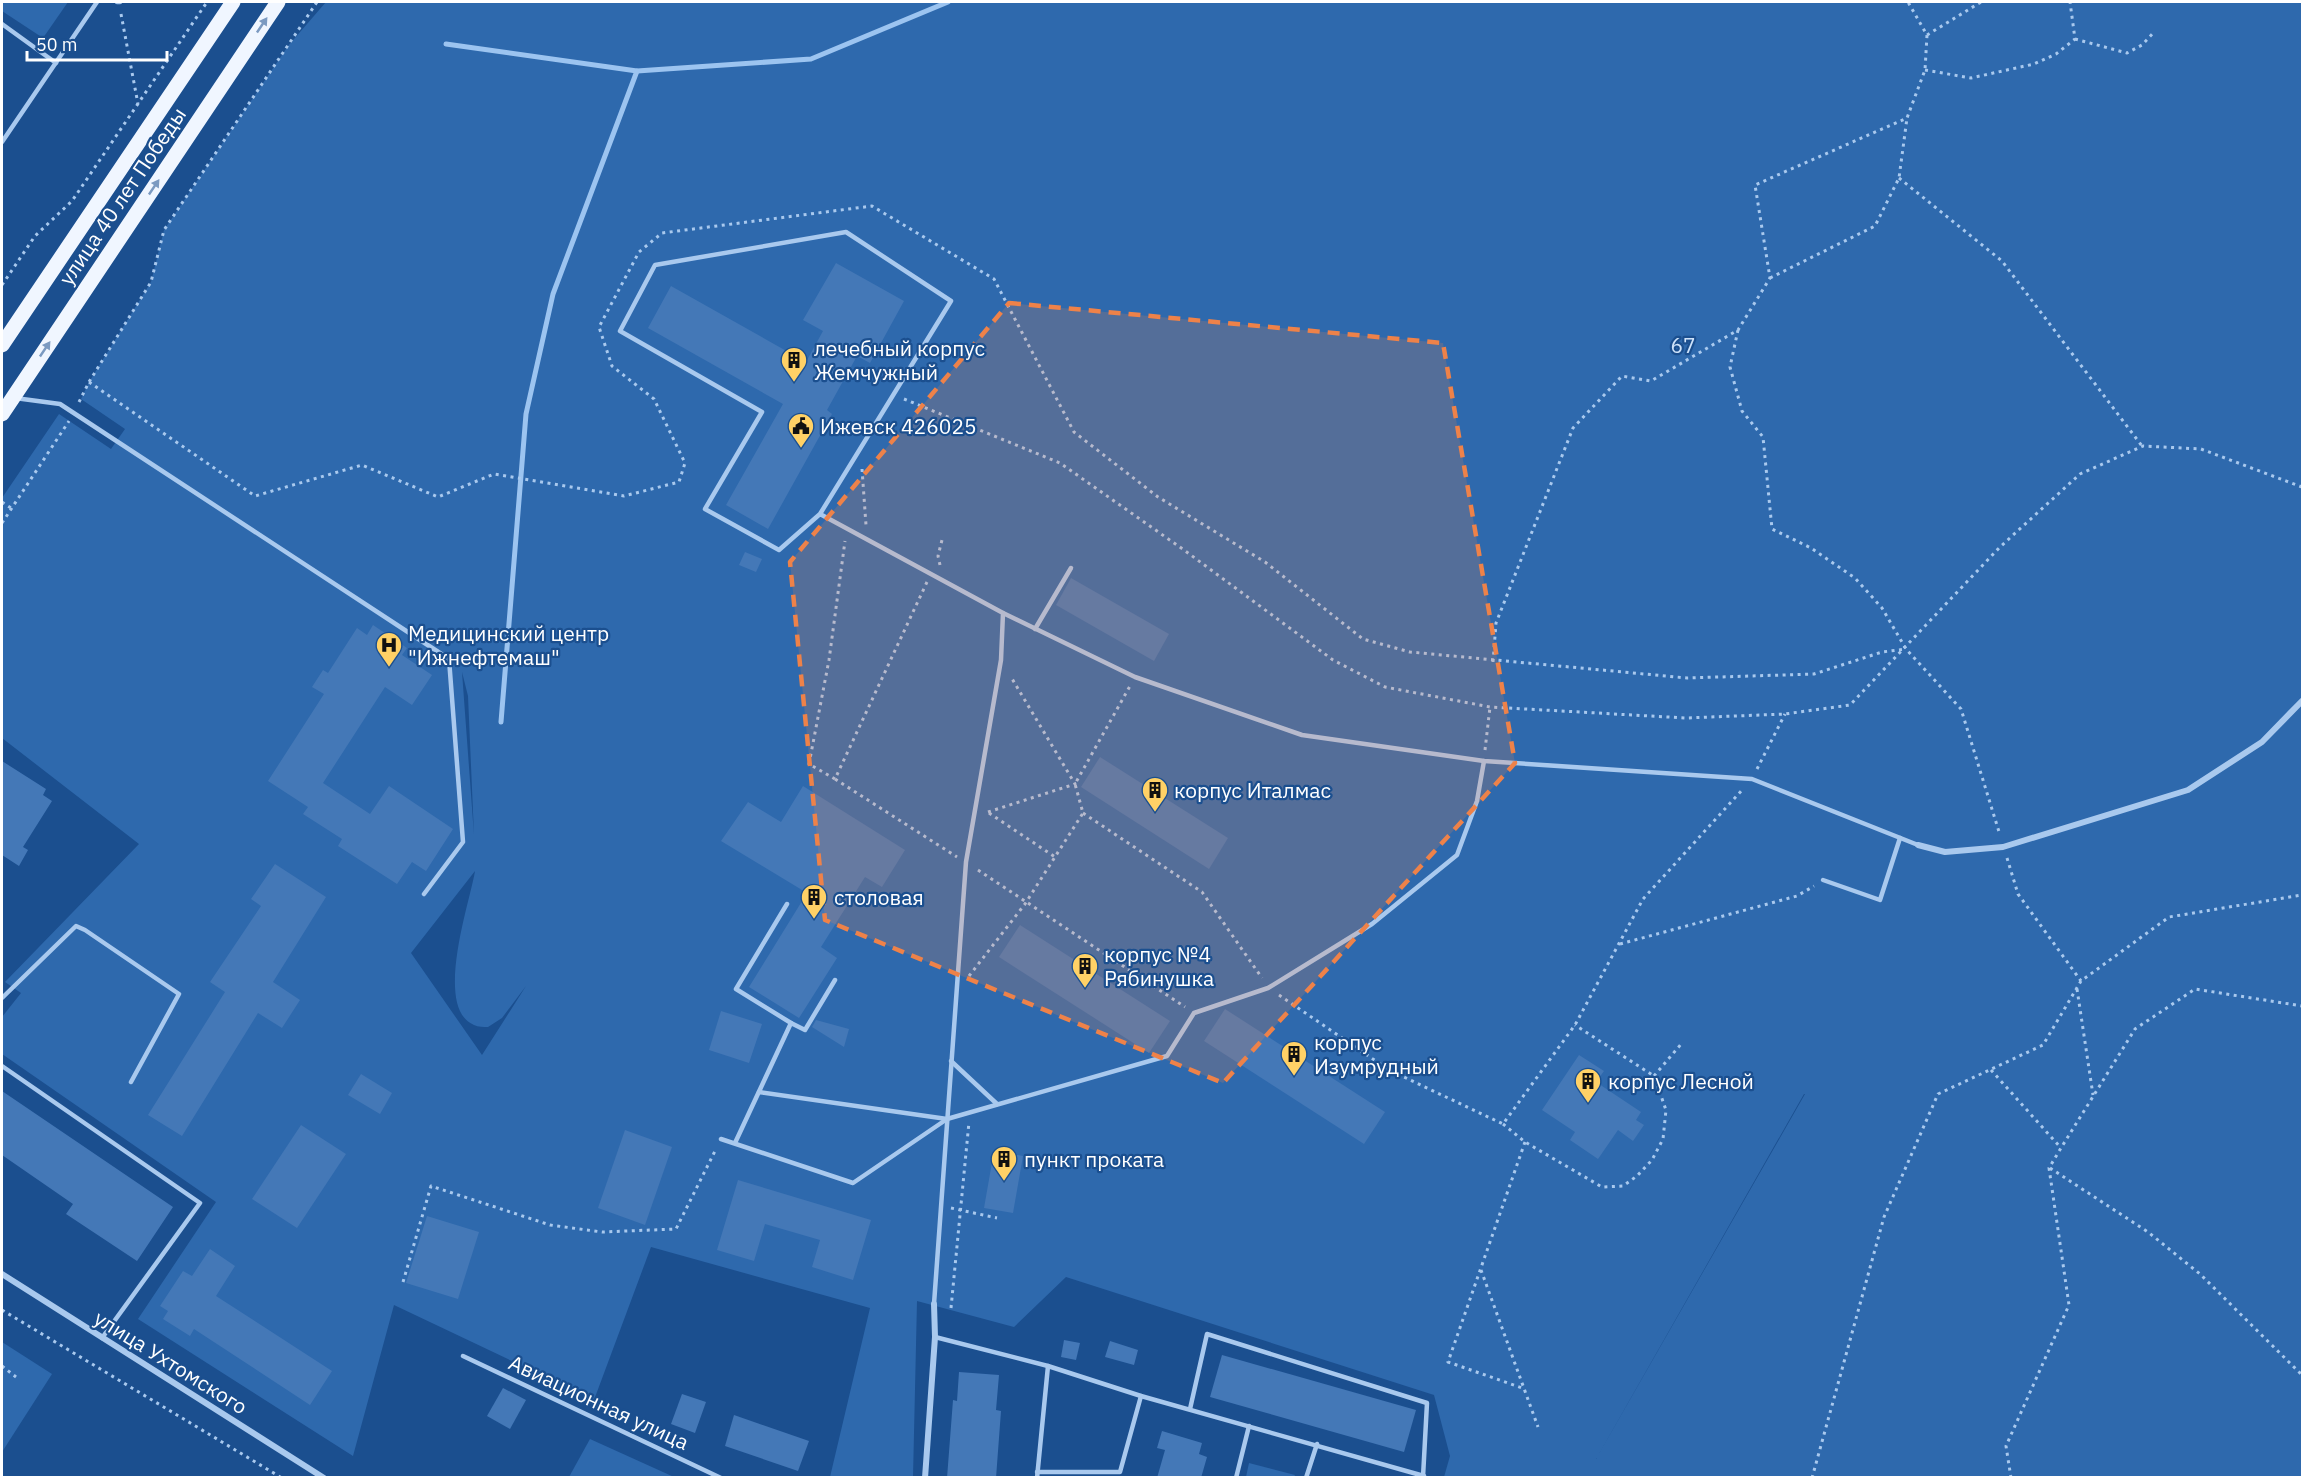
<svg xmlns="http://www.w3.org/2000/svg" width="2304" height="1479" font-family="'IBM Plex Sans',sans-serif">
<rect width="100%" height="100%" fill="#1b4f8f"/>
<g fill="#2e69ad" fill-rule="evenodd">
<path d="M2,2H68L43,38L2,11Z"/>
<path d="M326,2H2302V1477H1444L1450,1456L1434,1395L1066,1277L1014,1327L917,1301L913,1477H830L870,1308L651,1247L594,1400L394,1305L353,1456L138,1319L216,1202L2,1054V1017L21,993L5,982L139,844L2,738V498L59,414L111,449L125,429L81,399L89,382L151,282L164,230L288,46ZM462,672L468,696L474,835ZM475,871C470,902 433,1008 474,1025C478,1027 484,1027 488,1027L502,1018L526,986L482,1055L411,953ZM1804,1094H1805L1596,1459Z"/>
<path d="M2,1342L52,1374L2,1452Z"/>
<path d="M590,1439L674,1477H569Z"/>
<path d="M1249,1463L1295,1475L1294,1477H1246Z"/>
</g>
<g fill="none" stroke-linecap="round" stroke-linejoin="round">
<g stroke="#9cc4f0" stroke-width="5">
<path d="M446,44L637,71L811,59L948,2"/>
<path d="M501,722L526,414L553,294L637,71"/>
</g>
</g>
<g fill="#4478b7">
<path d="M836,263L904,301L870,363L857,356L827,410L832,414L768,529L726,505L783,404L648,328L671,286L806,362L823,331L803,320Z"/>
<path d="M745,552L762,559L756,572L739,565Z"/>
<path d="M1071,578L1169,634L1154,661L1056,605Z"/>
<path d="M373,625L407,648L402,655L432,675L412,705L385,687L323,783L370,814L389,786L453,829L426,871L412,862L397,884L338,846L342,839L303,814L308,807L268,781L324,694L312,687L323,670L328,673L357,628L367,635Z"/>
<path d="M1100,757L1228,838L1209,869L1081,787Z"/>
<path d="M2,761L46,789L43,795L52,801L23,847L28,850L19,866L2,855Z"/>
<path d="M803,786L905,850L882,887L865,877L821,947L837,958L799,1018L749,987L807,893L721,841L748,802L781,822Z"/>
<path d="M275,864L326,897L273,982L300,1000L282,1028L258,1013L182,1136L148,1115L225,992L210,982L261,906L251,899Z"/>
<path d="M1020,925L1170,1021L1149,1053L999,957Z"/>
<path d="M1225,1009L1385,1112L1364,1144L1204,1041Z"/>
<path d="M721,1011L762,1024L749,1063L709,1050Z"/>
<path d="M816,1020L849,1029L844,1047L812,1027Z"/>
<path d="M1579,1055L1604,1071L1596,1082L1641,1112L1636,1120L1644,1125L1633,1141L1618,1130L1598,1159L1570,1140L1575,1132L1542,1110Z"/>
<path d="M361,1074L392,1093L380,1114L348,1095Z"/>
<path d="M2,1091L173,1207L137,1261L66,1214L73,1204L2,1155Z"/>
<path d="M301,1125L346,1154L297,1228L252,1199Z"/>
<path d="M625,1130L672,1147L645,1225L598,1208Z"/>
<path d="M994,1151L1023,1156L1013,1213L984,1208Z"/>
<path d="M738,1180L871,1220L853,1280L812,1267L820,1240L765,1224L754,1261L717,1250Z"/>
<path d="M427,1216L479,1232L458,1299L406,1283Z"/>
<path d="M210,1249L235,1266L216,1296L332,1371L310,1405L194,1329L190,1336L163,1319L168,1311L160,1306L183,1271L192,1276Z"/>
<path d="M1064,1340L1080,1343L1076,1360L1061,1357Z"/>
<path d="M1110,1341L1138,1350L1134,1365L1105,1357Z"/>
<path d="M1222,1355L1416,1410L1404,1452L1210,1397Z"/>
<path d="M959,1372L999,1375L996,1410L1001,1411L996,1478H947L953,1400L957,1401Z"/>
<path d="M503,1388L526,1400L510,1429L487,1416Z"/>
<path d="M682,1394L706,1402L695,1433L671,1424Z"/>
<path d="M734,1415L809,1441L798,1471L725,1446Z"/>
<path d="M1162,1431L1202,1443L1199,1454L1207,1457L1201,1478H1157L1165,1450L1157,1448Z"/>
</g>
<g fill="none" stroke-linecap="round" stroke-linejoin="round">
<g stroke="#a9c9ee" stroke-width="3" stroke-dasharray="3 4.5" stroke-linecap="butt">
<path d="M121,14L138,104"/>
<path d="M1927,35L1981,2"/>
<path d="M2075,39L2127,53L2142,45L2155,31"/>
<path d="M1925,70L1971,78L2034,64L2056,54L2075,39L2070,2"/>
<path d="M1899,178L2002,261L2142,446"/>
<path d="M1770,278L1875,226L1899,178L1907,118"/>
<path d="M2,285L35,236L72,201L207,2"/>
<path d="M1738,330L1730,367L1742,411L1763,437L1772,529L1811,548L1855,578L1882,608L1906,649L1961,709L2000,835"/>
<path d="M89,382L255,496L362,465L438,497L494,474L624,496L679,482L685,463L654,399L612,366L599,327L639,252L662,233L872,206L994,279L1074,432L1158,497L1265,562L1363,639L1410,652L1687,678L1814,674L1882,652L1906,649"/>
<path d="M904,399L1060,463L1184,550L1333,660L1385,687L1490,707L1686,718L1785,714L1850,705L2000,547L2080,474L2143,446L2201,449L2302,487"/>
<path d="M79,402L89,382L151,282L164,230L317,2"/>
<path d="M862,469L866,525"/>
<path d="M2,502L11,508"/>
<path d="M2,523L69,421"/>
<path d="M940,565L938,556L943,536"/>
<path d="M927,582L835,779L957,857"/>
<path d="M1493,662L1496,623L1573,428L1622,376L1651,381L1738,330L1770,278L1755,185L1907,118L1925,70L1927,35L1908,2"/>
<path d="M1485,750L1490,707"/>
<path d="M1757,769L1785,714"/>
<path d="M835,779L809,764L829,660L845,541"/>
<path d="M988,812L1075,784L1011,677"/>
<path d="M989,813L1055,857"/>
<path d="M1083,813L1202,892L1262,978"/>
<path d="M2007,858L2018,894L2081,981"/>
<path d="M978,870L1185,1007"/>
<path d="M1620,944L1797,896L1814,886"/>
<path d="M969,976L1025,904L1083,813L1075,784L1130,686"/>
<path d="M2077,989L2093,1095"/>
<path d="M1279,995L1389,1070L1503,1124L1575,1025L1643,899L1743,789"/>
<path d="M1991,1070L2061,1148"/>
<path d="M1654,1076L1682,1043"/>
<path d="M1503,1124L1525,1142L1602,1187L1623,1186L1637,1176L1652,1160L1663,1139L1666,1110L1654,1076L1575,1025"/>
<path d="M1525,1142L1448,1362L1525,1389"/>
<path d="M2050,1168L2148,1232L2200,1274L2302,1375"/>
<path d="M951,1208L997,1218"/>
<path d="M1481,1270L1538,1427"/>
<path d="M403,1282L431,1186L550,1225L602,1232L676,1229L716,1149"/>
<path d="M951,1308L969,1122"/>
<path d="M2,1310L282,1478"/>
<path d="M2,1366L16,1377"/>
<path d="M1812,1478L1884,1217L1938,1094L2043,1045L2081,981L2169,917L2302,895"/>
<path d="M2011,1478L2006,1446L2069,1305L2049,1168L2061,1148L2135,1029L2195,989L2302,1006"/>
</g>
<g stroke="#a9c9ee" stroke-width="4.5">
<path d="M117,2H120"/>
<path d="M2,24L56,63"/>
<path d="M2,142L97,2"/>
<path d="M15,398L60,404L449,659L463,842L424,894"/>
<path d="M820,514L779,550L705,509L762,412L620,331L655,265L846,232L951,301L820,514L1003,613L1001,660L966,862L934,1304"/>
<path d="M1003,613L1135,677L1302,735L1484,761L1752,779L1918,845"/>
<path d="M1035,629L1071,568"/>
<path d="M1823,880L1880,900L1900,838"/>
<path d="M787,904L736,989L791,1023"/>
<path d="M2,998L76,926L85,930L179,994L131,1082"/>
<path d="M951,1061L997,1104"/>
<path d="M2,1066L200,1203L102,1338"/>
<path d="M759,1092L947,1119"/>
<path d="M721,1139L853,1183L947,1119L1167,1056L1194,1013L1268,988L1372,924L1457,855L1477,801L1484,761"/>
<path d="M735,1143L791,1023L805,1030L835,980"/>
<path d="M935,1337L1048,1366L1141,1396L1424,1476"/>
<path d="M463,1356L721,1478"/>
<path d="M1190,1409L1207,1334L1427,1403L1423,1477"/>
<path d="M1037,1472H1120L1141,1396"/>
<path d="M1037,1478L1048,1366"/>
<path d="M1236,1478L1249,1426"/>
<path d="M1306,1478L1317,1444"/>
</g>
<g stroke="#a9c9ee" stroke-width="6">
<path d="M1918,845L1945,852L2003,847L2188,790L2262,742L2302,701"/>
<path d="M2,1274L324,1478"/>
<path d="M925,1478L935,1337L934,1304"/>
</g>
<g stroke="#f0f6ff" stroke-width="15">
<path d="M2,345L233,2"/>
<path d="M2,414L278,2"/>
</g>
</g>
<defs><path id="oneway-solid" d="M-6-.8H1V-3.2L6.5 0L1 3.2V.8H-6Z" transform="scale(1.5)"/></defs>
<g fill="#7b9ac1">
<use href="#oneway-solid" transform="translate(262 25) rotate(-56)"/>
<use href="#oneway-solid" transform="translate(154 187) rotate(-56)"/>
<use href="#oneway-solid" transform="translate(45 349) rotate(-56)"/>
</g>
<path fill="#ee8249" fill-opacity="0.2" stroke="#ee8249" stroke-width="4.5" stroke-dasharray="12 8" stroke-linejoin="round" d="M1009,303L1443,343L1515,763L1223,1083L825,920L790,562Z"/>
<defs>
<g id="building-pin" transform="scale(1.35)"><path d="M0 17L-7.5 6A9.5 9.5 0 1 1 7.5 6Z" fill="#ffd166" stroke="#1b4f8f"/><path d="M-4-6H4V6H1V3H-1V6H-4ZM-2.5-4.3h1.7v1.8h-1.7ZM.8-4.3h1.7v1.8H.8ZM-2.5-1h1.7V.8h-1.7ZM.8-1h1.7V.8H.8Z" fill="#111"/></g>
<g id="civic-pin" transform="scale(1.35)"><path d="M0 17L-7.5 6A9.5 9.5 0 1 1 7.5 6Z" fill="#ffd166" stroke="#1b4f8f"/><path d="M-.6-6.5H3V-4.5H.6V-3L4-1V1h2V6H-6V1h2V-1L-.6-3ZM-1.2 2.5V6h2.4V2.5Z" fill="#111"/></g>
<g id="hospital-pin" transform="scale(1.35)"><path d="M0 17L-7.5 6A9.5 9.5 0 1 1 7.5 6Z" fill="#ffd166" stroke="#1b4f8f"/><path d="M-5-5h3v3.5h4V-5h3V5h-3V1.5h-4V5h-3Z" fill="#111"/></g>
</defs>
<g fill-rule="evenodd">
<use href="#building-pin" x="794" y="360"/>
<use href="#civic-pin" x="801" y="426"/>
<use href="#hospital-pin" x="389" y="645"/>
<use href="#building-pin" x="1155" y="790"/>
<use href="#building-pin" x="814" y="897"/>
<use href="#building-pin" x="1085" y="966"/>
<use href="#building-pin" x="1294" y="1054"/>
<use href="#building-pin" x="1588" y="1081"/>
<use href="#building-pin" x="1004" y="1159"/>
</g>
<g text-anchor="middle" dominant-baseline="central" stroke-width="4.5" stroke-linejoin="round" paint-order="stroke">
<g font-size="21" fill="#fff" stroke="#1b4f8f">
<text transform="translate(122 196) rotate(-56)">улица 40 лет Победы</text>
<text transform="translate(171 1362) rotate(32)">улица Ухтомского</text>
<text transform="translate(599 1402) rotate(25)">Авиационная улица</text>
</g>
<g font-size="21" fill="#cfe3fa" stroke="#1b4f8f">
<text x="1683" y="345">67</text>
</g>
<g font-size="21" fill="#fff" stroke="#1b4f8f" text-anchor="start">
<text x="814" y="348">лечебный корпус<tspan x="814" dy="24">Жемчужный</tspan></text>
<text x="820" y="426">Ижевск 426025</text>
<text x="408" y="633">Медицинский центр<tspan x="408" dy="24">"Ижнефтемаш"</tspan></text>
<text x="1174" y="790">корпус Италмас</text>
<text x="834" y="897">столовая</text>
<text x="1104" y="954">корпус №4<tspan x="1104" dy="24">Рябинушка</tspan></text>
<text x="1314" y="1042">корпус<tspan x="1314" dy="24">Изумрудный</tspan></text>
<text x="1608" y="1081">корпус Лесной</text>
<text x="1024" y="1159">пункт проката</text>
</g>
</g>
<rect width="2304" height="1479" fill="none" stroke="#ffffff" stroke-width="6"/>
<path d="M27 51v9h140v-9" fill="none" stroke="#ffffff" stroke-width="3"/>
<text x="36" y="51" font-size="18" fill="#ffffff" stroke="#1b4f8f" stroke-width="4.5" paint-order="stroke">50 m</text>
</svg>
